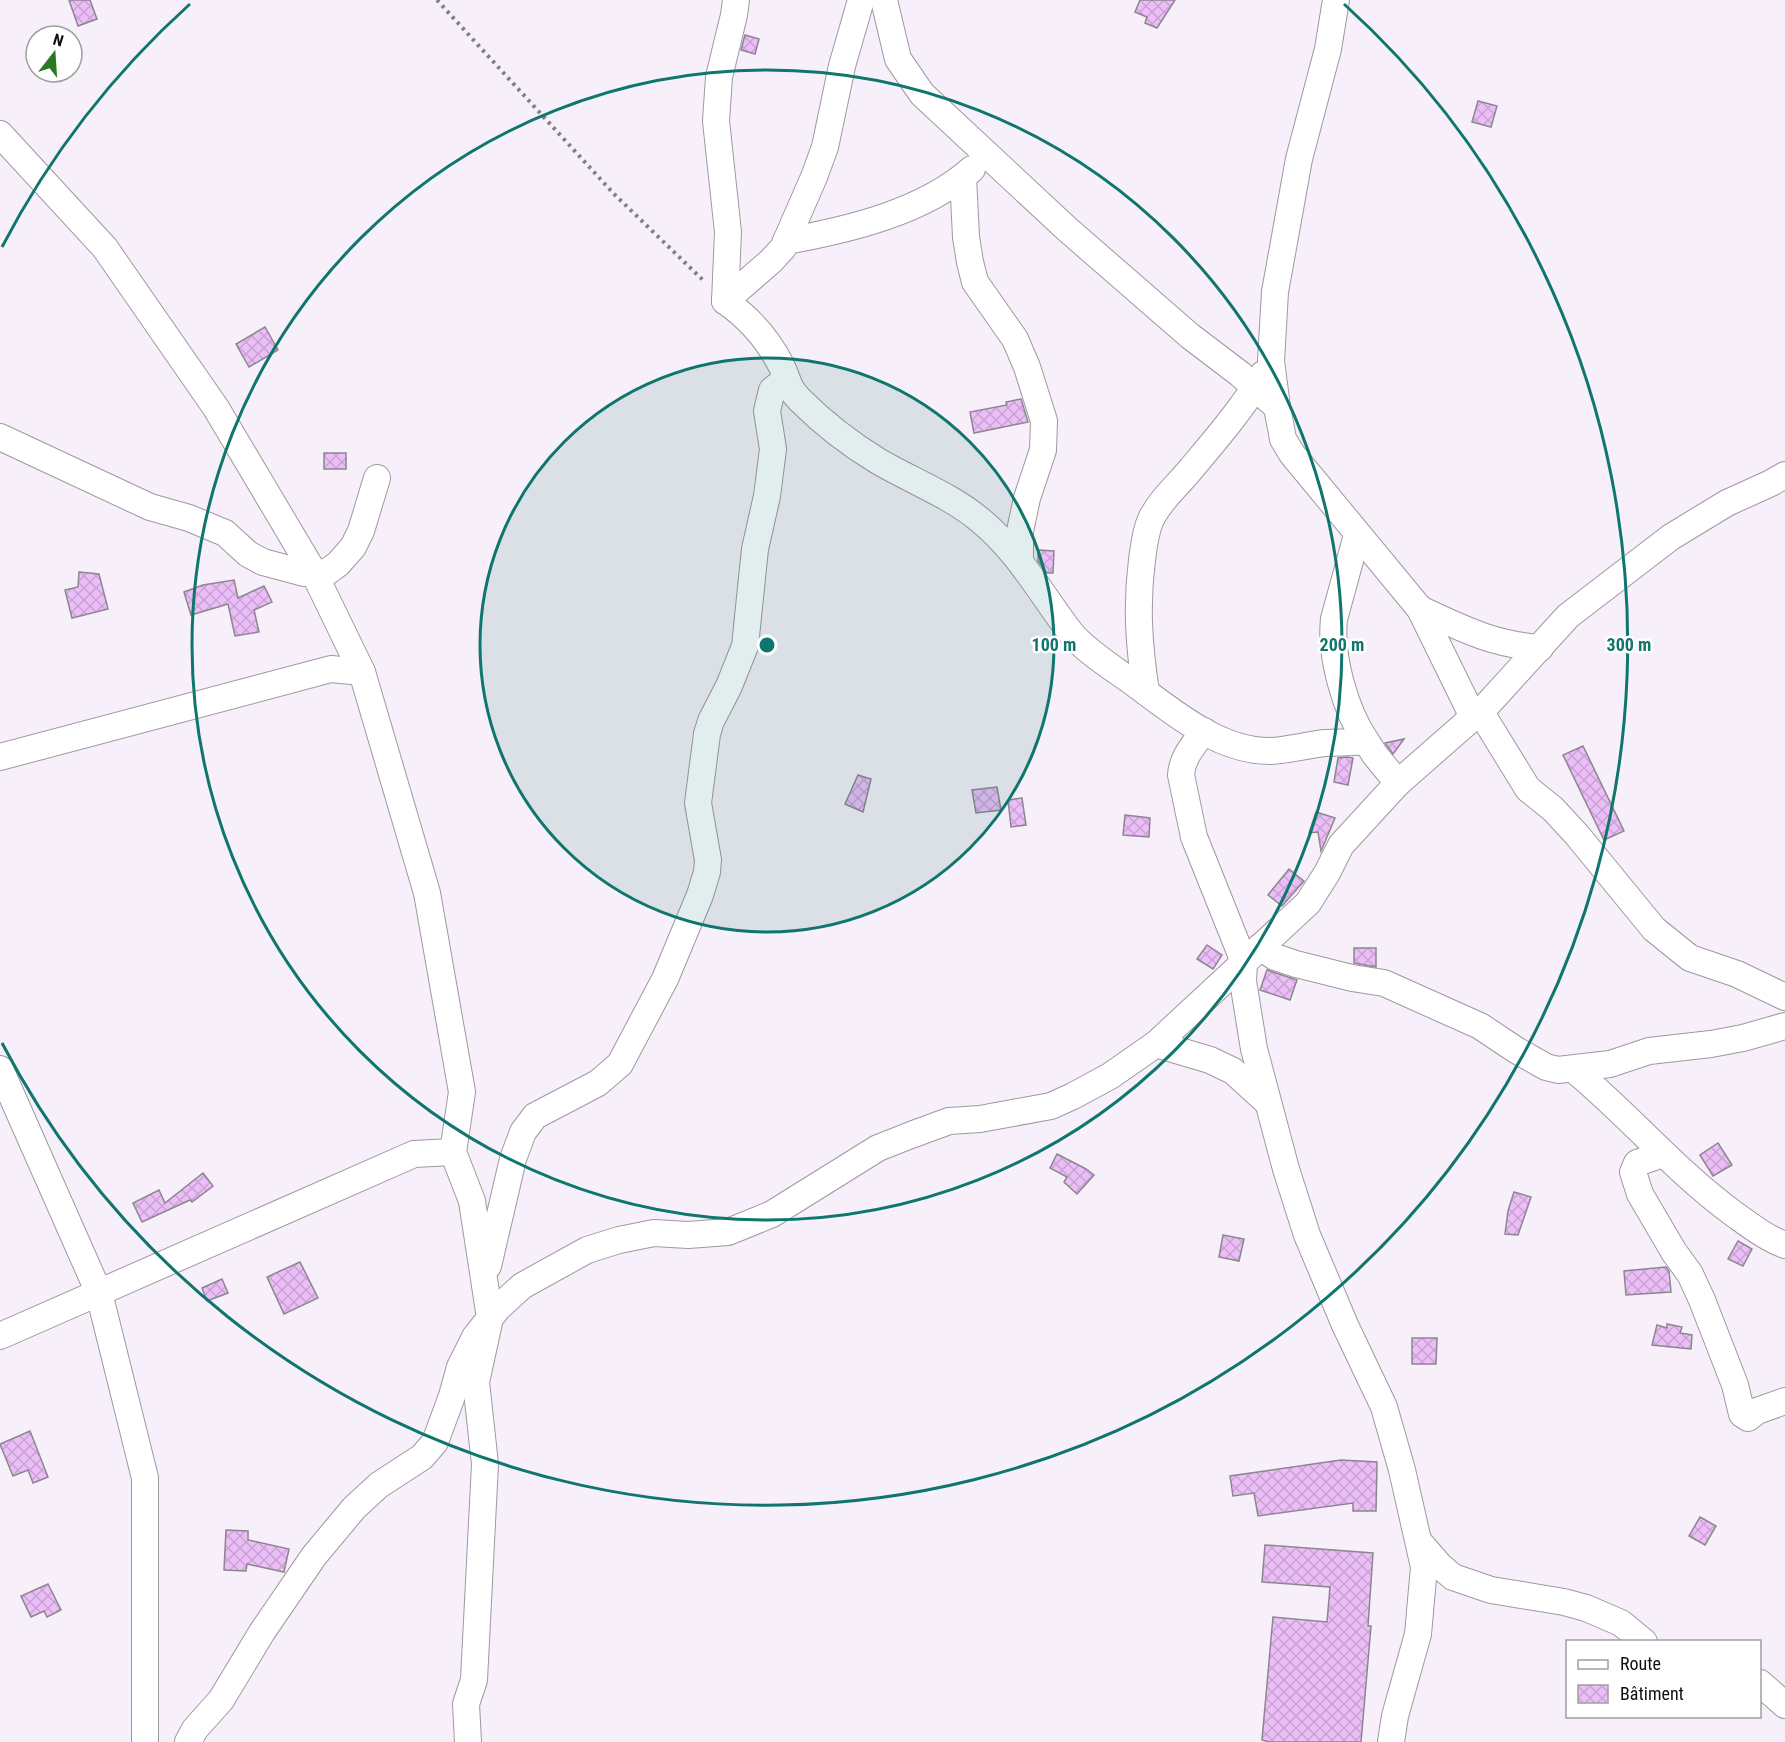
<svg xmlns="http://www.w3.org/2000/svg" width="1785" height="1742" font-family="'Roboto Condensed',sans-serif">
<defs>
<pattern id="building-cross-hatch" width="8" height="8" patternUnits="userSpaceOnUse" patternTransform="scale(1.5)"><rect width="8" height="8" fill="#ecbef8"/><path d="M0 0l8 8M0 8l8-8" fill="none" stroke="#c9a2d4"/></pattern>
</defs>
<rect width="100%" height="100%" fill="#f7eff9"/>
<g fill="url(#building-cross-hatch)" stroke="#8c868e" stroke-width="1.5">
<path d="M69,0H90L97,19L78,26Z"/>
<path d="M1140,0H1175L1157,28L1145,23L1147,17L1135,12Z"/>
<path d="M745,35L759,39L755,54L741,50Z"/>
<path d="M1478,101L1497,106L1491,127L1472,122Z"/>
<path d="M265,327L278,350L249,367L236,344Z"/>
<path d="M1021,399L1028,422L974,433L970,412L1007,405L1006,402Z"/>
<rect x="324" y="453" width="22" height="16"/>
<path d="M1038,550L1054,551L1053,573H1047L1038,561Z"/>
<path d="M79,572L99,574L108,609L72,618L65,590L78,587Z"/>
<path d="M234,580L238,598L264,586L272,602L254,610L259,632L235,636L228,604L191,615L184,592L203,585Z"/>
<path d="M1404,739L1393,754L1385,743Z"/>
<path d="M1583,746L1624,831L1604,840L1563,755Z"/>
<path d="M1347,757L1353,758L1348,785L1334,782L1338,758Z"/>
<path d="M858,775L871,779L863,812L845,804Z"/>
<path d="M997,787L1001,810L976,813L972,790Z"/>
<path d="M1022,798L1026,825L1011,827L1008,800Z"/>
<path d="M1316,812L1335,818L1321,851L1318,832L1309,833Z"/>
<path d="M1125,815L1150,818L1149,837L1123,835Z"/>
<path d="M1289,869L1304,881L1282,906L1268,895Z"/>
<path d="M1207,945L1222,955L1213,969L1197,959Z"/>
<path d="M1354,948H1376V967L1354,963Z"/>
<path d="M1267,970L1297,980L1290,1000L1260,990Z"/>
<path d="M1718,1143L1732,1165L1713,1176L1700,1155Z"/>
<path d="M1057,1154L1086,1169L1094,1175L1077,1194L1064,1182L1067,1177L1050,1168Z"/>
<path d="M203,1173L213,1186L192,1202L190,1200L142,1222L133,1203L159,1190L165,1203Z"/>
<path d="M1514,1192L1531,1197L1518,1235L1505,1234L1508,1211Z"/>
<path d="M1223,1235L1244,1239L1239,1261L1219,1257Z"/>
<path d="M1738,1241L1752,1249L1743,1266L1728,1259Z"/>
<path d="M300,1262L318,1298L284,1314L267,1277Z"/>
<path d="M1666,1267L1669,1271L1671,1292L1626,1295L1624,1271Z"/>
<path d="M222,1279L228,1293L207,1301L202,1288Z"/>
<path d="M1667,1324L1682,1327L1680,1333L1692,1335L1691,1349L1652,1345L1657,1325L1667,1328Z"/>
<path d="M1412,1338H1437L1436,1364H1412Z"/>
<path d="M30,1431L48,1477L33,1483L28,1470L13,1476L0,1444Z"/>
<path d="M1341,1460L1377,1462L1376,1511H1353V1503L1258,1516L1254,1493L1233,1496L1230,1476Z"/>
<path d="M1700,1517L1716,1526L1705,1545L1689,1536Z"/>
<path d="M226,1530L248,1531V1540L289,1549L284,1572L247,1564L246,1571L224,1570Z"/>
<path d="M1265,1545L1373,1553L1368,1626H1371L1361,1742H1270L1262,1740L1273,1617L1327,1622L1330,1587L1262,1582Z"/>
<path d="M48,1584L61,1610L47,1617L44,1611L31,1617L21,1596Z"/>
</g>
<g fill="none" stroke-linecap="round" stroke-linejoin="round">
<g stroke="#9f98a1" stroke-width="28">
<g id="minor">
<path d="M884,0L898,59L922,94L1067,229L1190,336L1240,374L1277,407"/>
<path d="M1336,0L1328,49L1299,159L1275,292L1271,361L1277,407L1283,439L1292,454L1420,609L1473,717"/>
<path d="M0,134L105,248L216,408L314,573L362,672L427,893L462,1092L453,1152L472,1201L490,1318L476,1382L485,1464L474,1680L466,1704L468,1742"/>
<path d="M963,177L966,237L970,262L975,282L1015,339L1027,367L1044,421L1043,450L1027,498L1020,531V560"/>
<path d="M786,241C848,230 924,212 972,169"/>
<path d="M725,301C749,318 768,339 781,365C789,380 786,386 800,400C823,423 850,444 878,461C912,481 950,495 980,520C1019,552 1041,594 1071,633C1085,651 1116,670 1135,684C1173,712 1220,752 1271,751C1289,750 1307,745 1325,743C1339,742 1352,743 1366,741L1375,755L1398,783"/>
<path d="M725,301L771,261L783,248L790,232L814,177L825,147L842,66L861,0"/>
<path d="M725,301L728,232L716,121L719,77L734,15L736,0"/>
<path d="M0,437L150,507L189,518L225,533L248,554L263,562L304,573L327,572L338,564L353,547L361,531L377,478"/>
<path d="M1357,535L1334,619C1330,656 1345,710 1366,741"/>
<path d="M1420,609C1463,629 1492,644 1540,648"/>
<path d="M1146,692C1139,646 1136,606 1142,560C1144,546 1145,532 1151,519C1161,499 1177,486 1191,469C1216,439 1243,408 1263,374"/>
<path d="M1480,711L1528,789L1553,809L1577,835L1654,929L1690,958L1737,974L1785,997"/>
<path d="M1204,731C1194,745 1182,757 1181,775L1194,837L1244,962L1243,981L1254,1049L1286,1169L1307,1235L1345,1325L1384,1407L1402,1470L1424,1567L1418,1634L1395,1716L1391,1742"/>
<path d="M0,757L331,669L362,672"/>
<path d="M1260,947L1275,957L1296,964L1352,978L1384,983L1480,1026L1516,1050L1546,1067L1558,1070L1610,1064L1649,1051L1711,1044L1743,1038L1785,1026"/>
<path d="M1156,1044L1210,1060L1233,1071L1268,1103"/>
<path d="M0,1069L99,1293L145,1478V1742"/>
<path d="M1573,1069C1629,1115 1675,1171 1734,1214C1751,1226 1766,1238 1785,1245"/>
<path d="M1663,1154L1637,1163L1633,1172L1640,1194L1674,1252L1690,1274L1702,1300L1735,1385L1742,1414L1748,1418L1757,1411L1785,1401"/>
<path d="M488,1266L513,1159L523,1132L535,1116L598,1083L620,1064L665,979L700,895L707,872L708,860L698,803L707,734L711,721L729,686L745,646L755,549L767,496L773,449L767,411L772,390L785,380"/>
<path d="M0,1336L414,1154L453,1152"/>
<path d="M1420,1543L1440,1566L1453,1577L1491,1590L1564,1602L1586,1608L1621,1623L1644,1642"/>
<path d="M1760,1683L1785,1705"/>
<path d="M188,1742L195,1729L221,1700L262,1632L314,1556L354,1508L379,1485L422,1457L435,1442L452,1396L460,1367L475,1337L498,1308L522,1286L587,1250L619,1240L654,1233L688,1235L728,1232L772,1214L878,1148L911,1135L949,1121L980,1119L1051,1106L1073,1096L1110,1076L1156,1044L1308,903L1327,873L1341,845L1398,783L1488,704L1568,616L1671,537L1727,503L1771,483L1785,475"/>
</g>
</g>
<path stroke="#837e85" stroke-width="4" stroke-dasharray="3 4.5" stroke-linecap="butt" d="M437,0L614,194L705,282"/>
<use href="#minor" stroke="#fff" stroke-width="26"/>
</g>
<circle cx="767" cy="645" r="287" fill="#0f766e" fill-opacity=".12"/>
<g fill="none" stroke="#0f766e" stroke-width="3">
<circle cx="767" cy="645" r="287"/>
<circle cx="767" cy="645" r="575"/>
<path d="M2 247A862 862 0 0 1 190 4M1344 4A862 862 0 1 1 2 1043"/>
</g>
<circle cx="767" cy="645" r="9" fill="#0f766e" stroke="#fff" stroke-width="3"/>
<g font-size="18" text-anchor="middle" font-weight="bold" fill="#0f766e" stroke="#fff" stroke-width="5" stroke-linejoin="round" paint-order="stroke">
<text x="1054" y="651">100 m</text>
<text x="1342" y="651">200 m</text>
<text x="1629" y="651">300 m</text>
</g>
<rect x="1566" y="1640" width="195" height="78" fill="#ffffff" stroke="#9f9fa0" stroke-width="1.5"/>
<rect x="1578" y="1660" width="30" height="9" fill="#ffffff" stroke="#9f9fa0" stroke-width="1.5"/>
<text x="1620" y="1670" font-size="18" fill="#100e11">Route</text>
<rect x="1578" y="1685" width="30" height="18" fill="url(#building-cross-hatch)" stroke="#9f9fa0" stroke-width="1.5"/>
<text x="1620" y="1700" font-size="18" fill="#100e11">Bâtiment</text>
<g transform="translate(54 54) rotate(17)"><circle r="28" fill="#ffffff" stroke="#9f9fa0" stroke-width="1.5"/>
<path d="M0-4.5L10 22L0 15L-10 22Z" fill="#287922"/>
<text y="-9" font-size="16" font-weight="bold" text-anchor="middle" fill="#100e11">N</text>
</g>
</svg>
